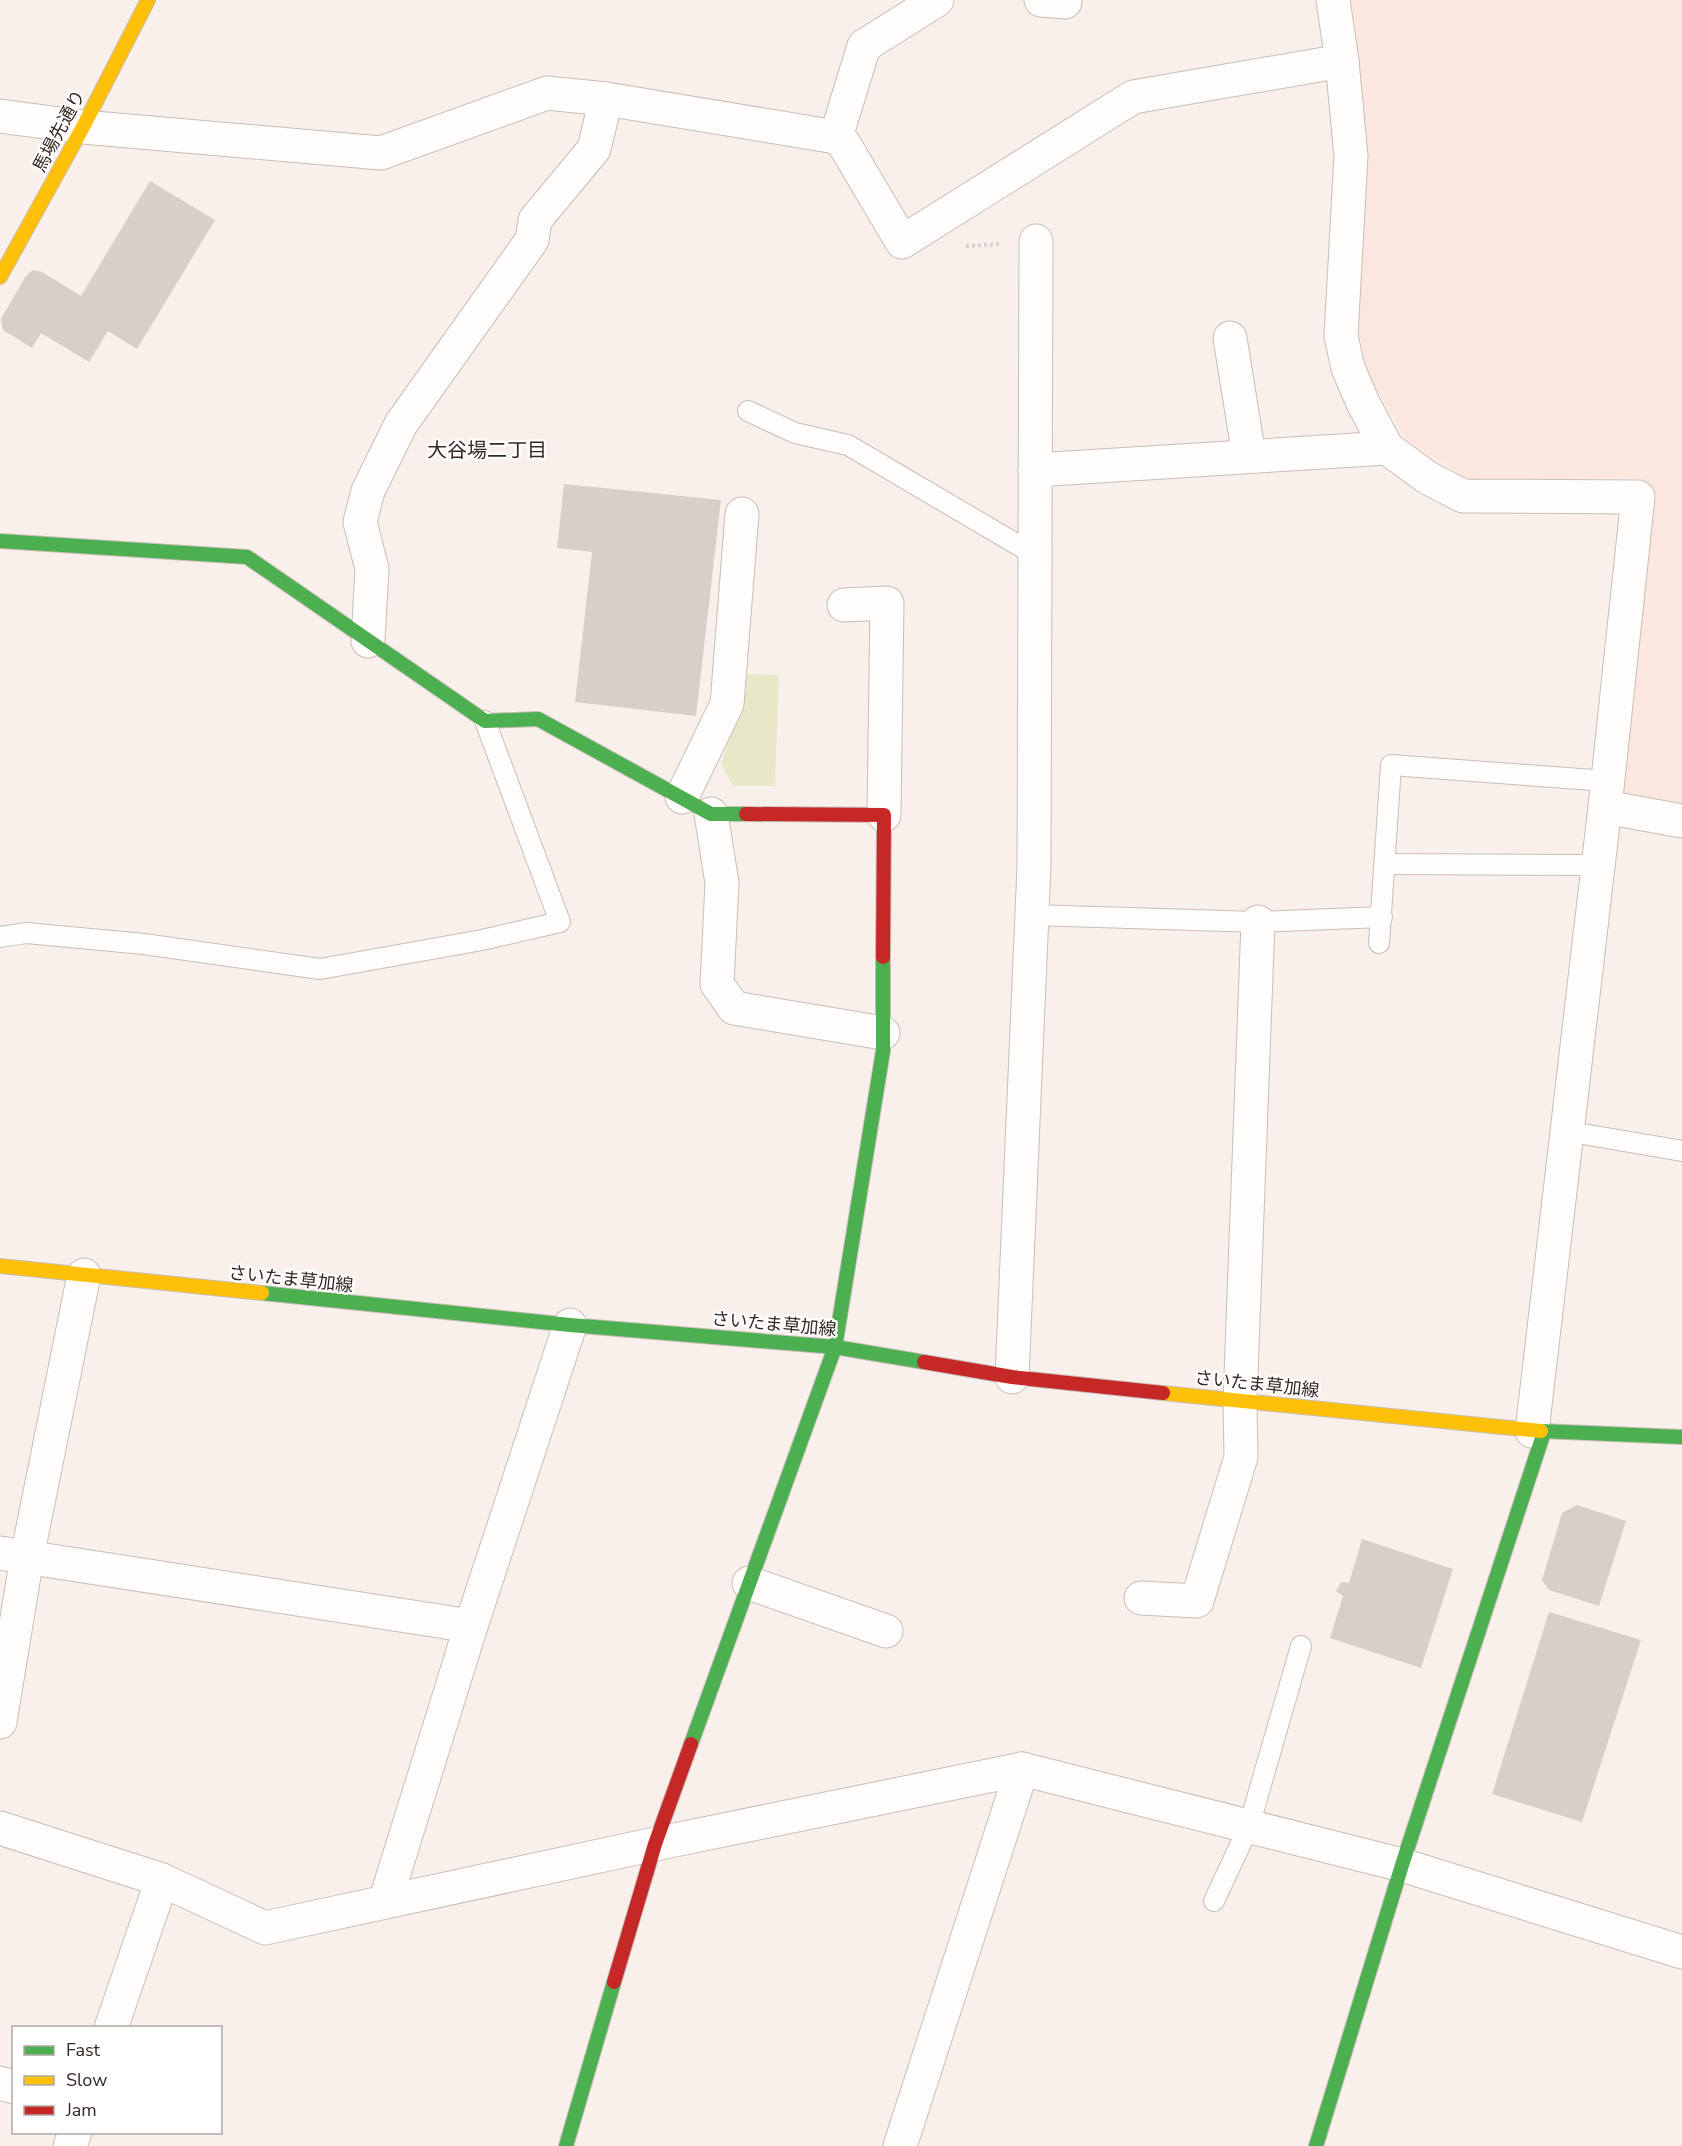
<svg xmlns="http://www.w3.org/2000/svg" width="1682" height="2146" font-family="'Nunito Sans','Noto Sans JP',sans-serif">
<rect width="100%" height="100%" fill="#f9f0ec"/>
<path fill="#fbe7de" d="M1349,0H1682V808L1630,799L1617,785L1652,490L1633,478L1468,479L1408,442L1363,368L1357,319Z"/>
<path fill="#e7e8c7" d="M742,674L779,675L775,786H733L721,764L738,712Z"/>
<g fill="#dacec9">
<path d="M150,181L215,220L137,349L108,331L89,362L41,333L32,348L3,330L1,322L2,317L26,276L33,270L42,272L81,296Z"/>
<path d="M564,484L721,500L696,716L575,702L592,552L557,548Z"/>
<path d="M1577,1505L1626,1521L1599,1606L1549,1590L1542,1580L1562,1513Z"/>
<path d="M1362,1539L1453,1569L1421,1668L1330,1638L1343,1596L1336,1591L1341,1582L1349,1583Z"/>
<path d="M1549,1612L1641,1640L1582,1822L1492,1794Z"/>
</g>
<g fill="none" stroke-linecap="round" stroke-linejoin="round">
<g stroke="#c8bdb8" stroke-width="22">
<g id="lane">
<path d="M748,411L795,433L848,445L1035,555"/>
<path d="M1385,864L1597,865"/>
<path d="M1032,915L1258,922L1382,917"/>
<path d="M0,937L26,933L144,944L320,969L482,940L560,922L485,721"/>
<path d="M1379,943L1391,765L1607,781"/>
<path d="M1565,1131L1682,1151"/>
<path d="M1214,1901L1249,1826L1301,1646"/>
</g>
</g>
<g stroke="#c8bdb8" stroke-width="35">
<g id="street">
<path d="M937,0L864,46L836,137L844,144L902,242L1133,97L1342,61"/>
<path d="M1041,0L1065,2"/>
<path d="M1333,0L1342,61L1351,156L1341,336L1348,368L1363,403L1387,448L1428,478L1463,496L1638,497L1605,807L1532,1431"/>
<path d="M0,116L83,127L381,153L547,93L606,99L836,137"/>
<path d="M1230,338L1249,456"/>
<path d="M1035,470L1387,448"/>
<path d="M844,605L887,603L884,815"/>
<path d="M368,641L372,569L360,522L368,491L401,424L532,240L535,220L594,149L606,99"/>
<path d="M682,797L727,704L742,514"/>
<path d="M1605,807L1682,821"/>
<path d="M711,814L722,883L717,984L734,1008L883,1033"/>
<path d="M1012,1377L1034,867L1036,241"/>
<path d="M0,1553L471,1626"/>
<path d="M749,1583L886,1631"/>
<path d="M1141,1598L1197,1601L1241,1457L1240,1401L1258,922"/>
<path d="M0,1722L27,1557L84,1275"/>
<path d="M0,1828L162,1880L265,1928L655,1844L1022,1769L1402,1865L1682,1952"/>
<path d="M385,1902L471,1626L570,1325"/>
<path d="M111,2028L162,1880"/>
<path d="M0,2083L14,2087"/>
<path d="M70,2146L75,2132"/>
<path d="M900,2146L1022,1769"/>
</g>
</g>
<g stroke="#c8bdb8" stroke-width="16">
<g id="fast">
<path d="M0,541L247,557L485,721L538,719L711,814H746"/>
<path d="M262,1293L570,1325L835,1347L924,1362"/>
<path d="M1541,1431L1682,1437"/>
<path d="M691,1744L835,1347L883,1051V957"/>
<path d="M566,2146L614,1982"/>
<path d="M1316,2146L1402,1865L1544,1432"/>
</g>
</g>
<g stroke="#c8bdb8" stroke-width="16">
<g id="slow">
<path d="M0,277L83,127L148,0"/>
<path d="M0,1266L262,1293"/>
<path d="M1163,1393L1541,1431"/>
</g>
</g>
<g stroke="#c8bdb8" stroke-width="16">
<g id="jam">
<path d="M746,814L884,815L883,957"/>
<path d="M924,1362L1012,1377L1163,1393"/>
<path d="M614,1982L655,1844L691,1744"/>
</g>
</g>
<path stroke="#d5d0cf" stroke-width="4" stroke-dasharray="3 3" stroke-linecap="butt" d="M966,246L1001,244"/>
<use href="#lane" stroke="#fefdfc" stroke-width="20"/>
<use href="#street" stroke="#fefdfc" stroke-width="33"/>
<use href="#fast" stroke="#4caf50" stroke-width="14"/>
<use href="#slow" stroke="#ffc107" stroke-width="14"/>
<use href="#jam" stroke="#c62828" stroke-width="14"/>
</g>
<g text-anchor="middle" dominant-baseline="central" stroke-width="4.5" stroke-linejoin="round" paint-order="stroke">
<g font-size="18" fill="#362822" stroke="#fff">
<text transform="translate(59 131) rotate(-62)">馬場先通り</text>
<text transform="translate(291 1279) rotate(6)">さいたま草加線</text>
<text transform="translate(774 1324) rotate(5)">さいたま草加線</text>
<text transform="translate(1257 1384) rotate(6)">さいたま草加線</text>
</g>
<g font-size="20" fill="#362822" stroke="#fff">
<text x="487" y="450">大谷場二丁目</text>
</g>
</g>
<rect x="12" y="2026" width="210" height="108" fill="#ffffff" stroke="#afa9a7" stroke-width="1.5"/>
<rect x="24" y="2046" width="30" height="9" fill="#4caf50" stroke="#afa9a7" stroke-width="1.5"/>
<text x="66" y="2056" font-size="18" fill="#362822">Fast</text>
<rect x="24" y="2076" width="30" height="9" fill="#ffc107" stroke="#afa9a7" stroke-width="1.5"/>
<text x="66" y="2086" font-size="18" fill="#362822">Slow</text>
<rect x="24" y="2106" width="30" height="9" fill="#c62828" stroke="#afa9a7" stroke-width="1.5"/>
<text x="66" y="2116" font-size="18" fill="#362822">Jam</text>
</svg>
